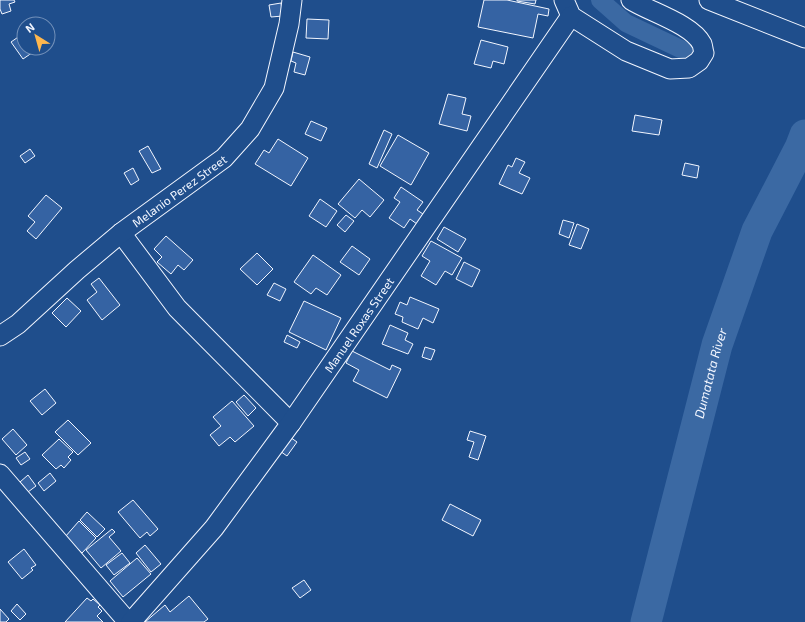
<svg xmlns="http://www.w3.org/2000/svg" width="805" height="622" font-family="'Exo 2',sans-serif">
<rect width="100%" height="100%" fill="#1f4e8c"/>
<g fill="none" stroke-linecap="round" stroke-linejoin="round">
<path stroke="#3b69a3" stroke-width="18" d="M600,0L626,23L687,52"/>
<path stroke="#3b69a3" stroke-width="31" id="s1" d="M646,622L717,345L757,231L800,148L805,135"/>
</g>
<g fill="#3563a3" stroke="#f2f6ff">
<path d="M0,0H14L15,2L9,4L11,11L2,14L0,9Z"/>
<path d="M484,0H507L549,9L548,16L538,14L533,38L478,27Z"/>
<path d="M517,0H536L535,4L517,1Z"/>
<path d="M281,3L283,16L271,17L269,5Z"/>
<path d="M307,19L329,20L328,39L306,38Z"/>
<path d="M24,33V48H39L23,59L11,42Z"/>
<path d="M481,40L508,47L504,64L493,61L491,68L474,64Z"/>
<path d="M293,52L310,57L305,75L294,72L296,63L291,61Z"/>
<path d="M448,94L466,98L462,114L471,116L467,131L439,124Z"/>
<path d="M635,115L662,120L659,135L632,131Z"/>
<path d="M311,121L327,128L321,141L305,134Z"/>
<path d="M384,130L392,134L377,168L369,164Z"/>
<path d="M398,135L429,153L411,185L380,166Z"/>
<path d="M278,139L308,158L291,186L255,164L264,150L269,153Z"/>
<path d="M148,146L161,169L152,173L139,151Z"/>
<path d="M30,149L35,156L25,163L20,156Z"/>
<path d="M516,158L525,162L519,173L530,178L522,194L499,184L508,165L512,167Z"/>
<path d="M685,163L699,166L697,178L682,175Z"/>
<path d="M133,168L139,180L131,185L124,173Z"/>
<path d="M359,179L384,200L370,217L362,210L355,218L338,204Z"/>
<path d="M401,187L423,202L417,210L423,214L417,224L410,219L404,228L389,218L400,202L394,198Z"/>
<path d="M46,195L62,208L36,239L27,231L35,222L28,216Z"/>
<path d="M320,199L337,211L326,227L309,216Z"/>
<path d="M346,215L354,221L345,232L337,225Z"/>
<path d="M563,220L574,223L569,238L559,234Z"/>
<path d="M577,224L589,229L581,249L569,245Z"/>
<path d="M444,227L466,239L458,252L437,239Z"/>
<path d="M166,236L193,260L184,270L178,265L171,274L157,262L162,257L154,249Z"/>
<path d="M431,241L462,258L452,275L445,271L436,285L421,276L430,261L422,256Z"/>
<path d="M352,246L370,259L359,275L340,262Z"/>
<path d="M257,253L273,269L257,285L240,269Z"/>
<path d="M313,255L341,275L327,295L316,288L311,294L294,282Z"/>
<path d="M464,262L480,270L472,287L456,279Z"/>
<path d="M99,278L120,305L102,320L87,300L97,292L91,284Z"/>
<path d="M274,283L286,289L280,301L267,295Z"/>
<path d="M410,297L439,309L433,323L423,318L418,329L402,322L403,317L395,314L400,302L407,305Z"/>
<path d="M67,298L81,311L66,327L52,313Z"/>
<path d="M304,301L341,318L326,350L289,332Z"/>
<path d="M390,325L408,333L405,340L413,344L408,354L382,344Z"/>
<path d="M287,335L300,342L297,348L284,342Z"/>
<path d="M425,347L435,350L431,360L422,357Z"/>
<path d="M352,351L390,370L392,365L401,369L387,398L353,381L359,370L346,363Z"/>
<path d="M45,389L56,403L42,415L30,401Z"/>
<path d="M244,395L256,408L248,416L236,402Z"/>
<path d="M232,401L254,426L235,442L230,437L219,446L210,435L221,426L213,417Z"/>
<path d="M68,420L91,443L78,455L55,432Z"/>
<path d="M13,429L27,445L16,455L2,439Z"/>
<path d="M470,431L486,436L478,460L469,457L474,442L467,440Z"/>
<path d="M287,435L297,442L287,456L277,449Z"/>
<path d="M59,439L73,452L68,457L71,460L64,468L61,465L56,469L42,455Z"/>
<path d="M25,452L30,459L21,465L16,458Z"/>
<path d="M50,473L56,481L44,491L38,483Z"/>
<path d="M28,475L36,486L28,492L20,482Z"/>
<path d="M133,500L158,529L150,536L147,532L140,538L118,512Z"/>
<path d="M450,504L481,520L473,536L442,520Z"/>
<path d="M87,512L105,529L97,537L80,520Z"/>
<path d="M79,521L96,538L82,553L65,537Z"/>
<path d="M112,529L115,532L109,537L121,551L101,568L86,550Z"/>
<path d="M145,545L161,564L151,572L136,553Z"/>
<path d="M24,549L36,565L31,568L33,570L22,579L8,562Z"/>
<path d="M122,553L130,563L114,575L106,565Z"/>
<path d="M137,558L151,574L123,597L110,581Z"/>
<path d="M304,580L311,590L300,598L292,588Z"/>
<path d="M189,596L208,619L204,622H145L165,605L170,612Z"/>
<path d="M87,598L91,601L93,599L100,605L98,607L102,611L97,616L103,622H65Z"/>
<path d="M17,604L26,614L20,620L11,611Z"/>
<path d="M0,609L9,619L6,622H0Z"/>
</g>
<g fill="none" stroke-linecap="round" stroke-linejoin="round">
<g stroke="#f2f6ff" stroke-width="21">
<g id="minor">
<path d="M564,0L571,16L626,51L670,69L689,68L699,61L704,53C703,50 703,47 702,44C692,24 650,12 631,0"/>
<path d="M709,0L805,38"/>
<path d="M121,233L177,308L291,423"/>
<path id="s2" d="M0,336L18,324L77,270L121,233L224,158L250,129L274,88L289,24L292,0"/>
<path d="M0,474L128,622"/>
<path id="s3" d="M131,622L214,528L291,423L571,16"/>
</g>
</g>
<use href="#minor" stroke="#1f4e8c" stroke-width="19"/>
</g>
<g text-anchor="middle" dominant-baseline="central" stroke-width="3" stroke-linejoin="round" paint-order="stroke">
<g font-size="12" fill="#f2f6ff" stroke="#1f4e8c">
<text stroke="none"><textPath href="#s2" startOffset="231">Melanio Perez Street</textPath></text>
<text stroke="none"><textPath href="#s3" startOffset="375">Manuel Roxas Street</textPath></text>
</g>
<g font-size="13" font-style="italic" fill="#f2f6ff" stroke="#1f4e8c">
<text stroke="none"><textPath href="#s1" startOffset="257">Dumatata River</textPath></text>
</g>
</g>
<g transform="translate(36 36) rotate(323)"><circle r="19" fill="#1f4e8c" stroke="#7391ba"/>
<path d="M0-3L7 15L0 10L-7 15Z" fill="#ffb74d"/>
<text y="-6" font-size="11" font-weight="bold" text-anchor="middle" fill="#f2f6ff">N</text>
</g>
</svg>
